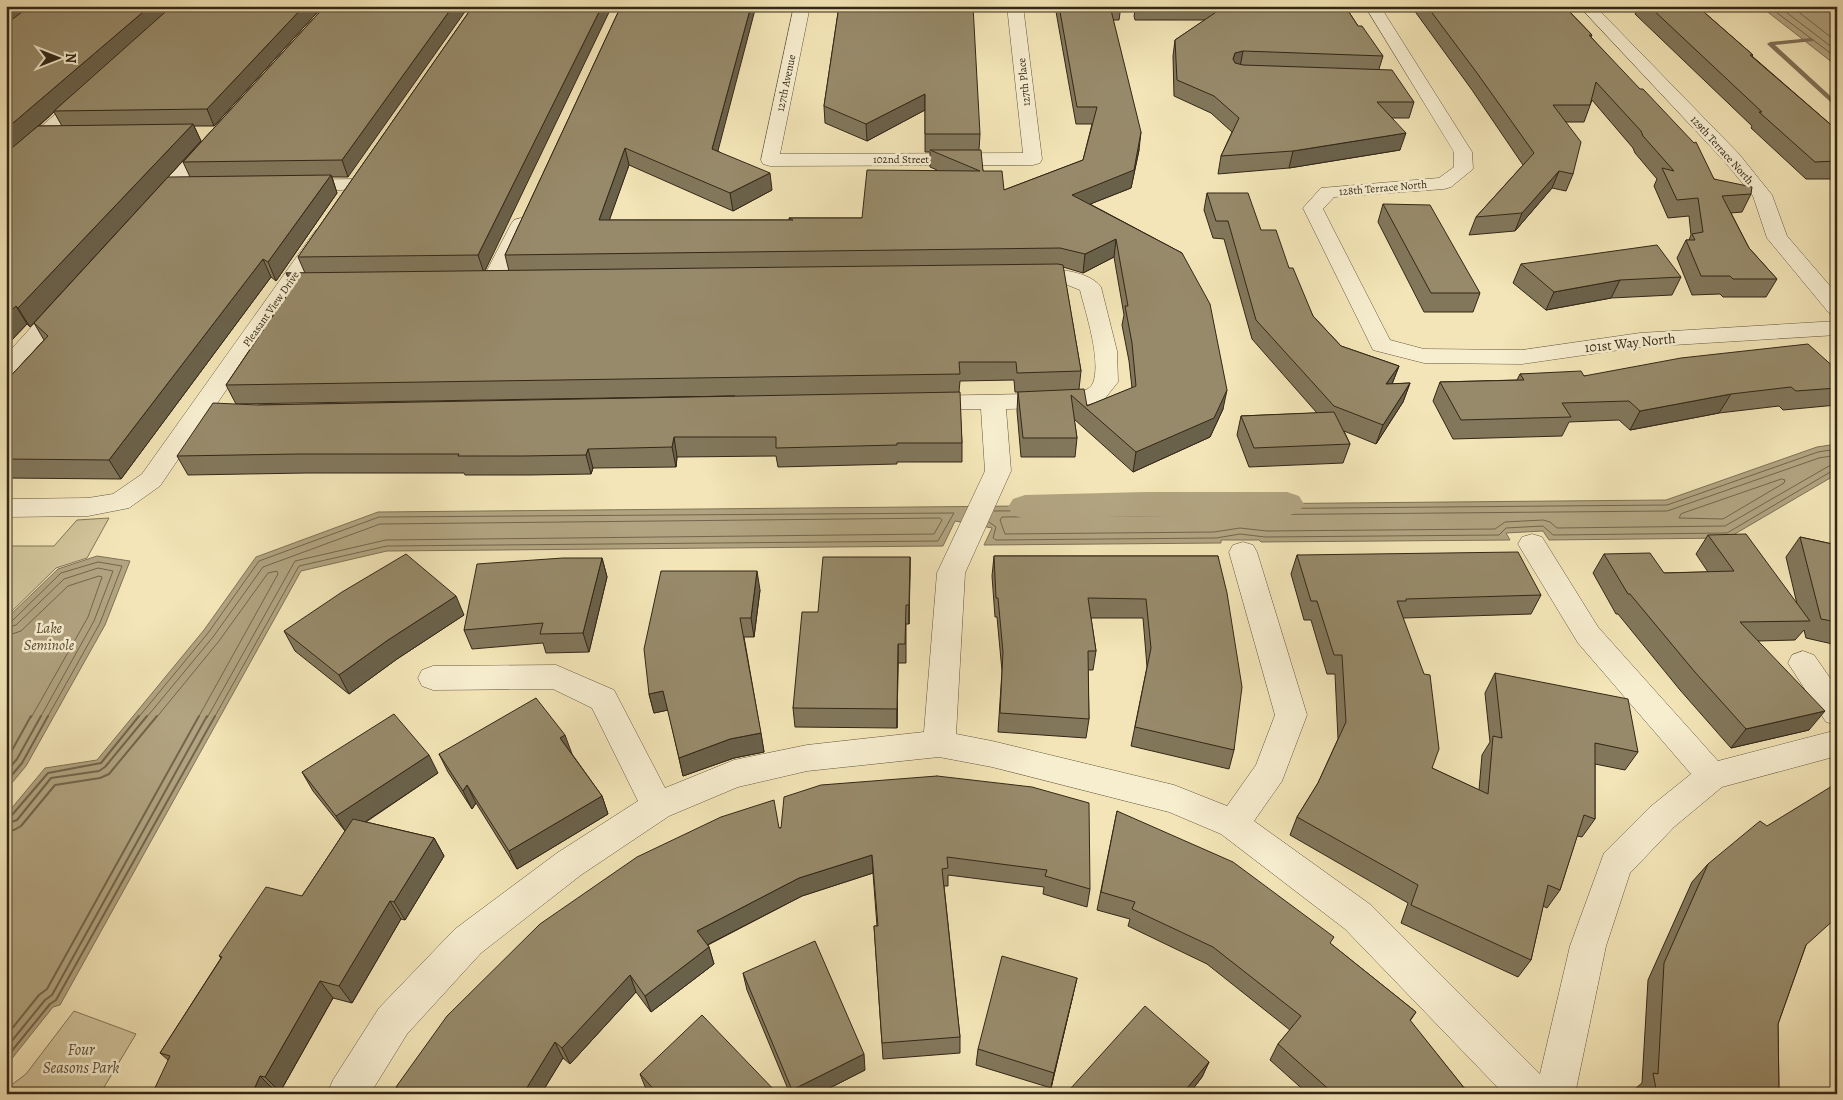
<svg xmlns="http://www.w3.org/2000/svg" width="1843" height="1100" font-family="Alegreya,serif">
<rect width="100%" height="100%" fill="#f3e5b7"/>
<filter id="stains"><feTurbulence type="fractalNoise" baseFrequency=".004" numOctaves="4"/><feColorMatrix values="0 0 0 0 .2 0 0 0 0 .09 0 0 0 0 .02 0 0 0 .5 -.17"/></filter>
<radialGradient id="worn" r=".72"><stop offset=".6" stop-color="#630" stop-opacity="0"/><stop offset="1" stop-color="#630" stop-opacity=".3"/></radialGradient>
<g fill="#d2c59c" stroke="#82765a">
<path d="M109,518L87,558L56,568L6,617V546H54L77,520Z"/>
<path d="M74,1011L136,1034L100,1094H6V1089L26,1074Z"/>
</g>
<g fill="#b2a481" stroke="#7f7257">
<path d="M1760,6H1837V63H1833Z"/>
<path d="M1837,444V474L1728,538L1549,540L1543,531L1506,533L1510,540L1261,542L1259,540H1221V543L984,545L992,528L955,521L943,546L387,551L301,571L60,1005L53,1007L6,1066V815L45,768L97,760L204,630L256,557L378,512L1666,500L1817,447Z"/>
<path d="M97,556L130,561L105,625L26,766L6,790V619L58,569Z"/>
</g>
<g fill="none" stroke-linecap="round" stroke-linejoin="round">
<g stroke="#72664c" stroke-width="1">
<path d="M1768,6L1837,58"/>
<path d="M1778,6L1837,51"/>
<path d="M1791,6L1837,42"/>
<path d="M1837,455L1819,458L1667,511L1002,517L1000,520L1005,534L1214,532L1240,528L1267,531L1495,529L1505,522L1543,520L1550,522L1557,528L1725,526L1829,466L1837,464"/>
<path d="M1782,479L1785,480L1784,483L1723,519L1679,518L1681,514Z"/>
<path d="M994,511L1667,505L1818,452L1837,449"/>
<path d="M989,522L996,527L993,538L996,540L1216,538L1240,534L1265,537L1499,535L1506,528L1543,526L1553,535L1727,533L1832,471L1837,470"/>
<path d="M6,622L12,621L61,573L98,562L122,566L100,623L47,718"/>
<path d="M6,628L16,625L64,579L98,568L113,571L94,621L40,718"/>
<path d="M6,636L21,631L68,586L99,576L102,577L88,617L31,718"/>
<path d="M138,718L208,633L259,561L379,517L954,513L938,541L387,546L299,566L214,718"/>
<path d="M146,718L213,637L263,567L380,524L940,518L942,520L934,534L386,540L295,561L207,718"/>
<path d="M156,718L219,641L268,573L277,571L278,574L198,718"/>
</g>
<g stroke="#72664c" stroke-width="2">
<path d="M6,761L31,716"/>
<path d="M6,772L17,759L41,716"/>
<path d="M6,782L22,763L48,716"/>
<path d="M6,817L12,815L48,773L101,763L139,716"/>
<path d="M6,824L17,820L51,778L99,771L105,767L147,716"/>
<path d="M6,831L14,830L21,826L55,785L100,778L109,774L157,716"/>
<path d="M6,1036L39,995L47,989L199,716"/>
<path d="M6,1048L45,1000L52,995L207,716"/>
<path d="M6,1058L50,1004L56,1000L215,716"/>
</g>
<path fill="#7f7257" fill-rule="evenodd" d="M1811,38L1814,40L1813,41L1775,45L1837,102V108L1767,44L1770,42Z"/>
<path fill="#b2a481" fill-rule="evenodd" d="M1145,492H1287L1299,496L1304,504L1299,512L1287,516H1145L1025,519L1013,515L1008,507L1013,499L1025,495Z"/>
<g stroke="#63563f" stroke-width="1">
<g id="minor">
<path d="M794,6H810L780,154L1023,153L1007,6H1023L1042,159L1040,163L1033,165L770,166L763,164L761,160Z"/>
<path d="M1365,6H1380L1472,152L1473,169L1451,187L1444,189L1334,197L1323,209L1390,340L1424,349L1522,350L1640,333L1837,321V335L1640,347L1522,364L1424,363L1373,350L1303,208L1321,188L1439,178L1454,167V152Z"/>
<path d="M1579,6H1595L1739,154L1772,195L1787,236L1837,294V315L1829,313L1767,238L1753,196L1725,162Z"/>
<path d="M88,90L94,91L97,95L94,99L13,171L6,173V157L82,91Z"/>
<path d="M211,137L217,138L220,142L217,146L161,208L154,210L147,208L144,204L147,200L205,138Z"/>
<path d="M356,179L363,181L366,185L363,189L297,192L290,190L287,186L290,182L297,180Z"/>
<path d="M521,218L528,220L531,224L504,280L501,285L493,286L485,285L482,280L511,224L514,220Z"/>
<path d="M322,229L329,231L332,235L216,405L253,409L256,414L253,419L244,422L205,420L160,486L129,508L88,516L6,517V499L88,498L113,494L142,474L315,231Z"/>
<path d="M1027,268C1047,268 1088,269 1101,287L1117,351L1118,382L1103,401L1076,407L1006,409L1011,471L965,573L956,734L992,741L1174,785L1227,806L1256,765L1275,715L1229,552L1233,545L1243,542L1253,545L1257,552L1307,715L1282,781L1254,821L1371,905L1540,1074L1570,946L1604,853L1650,807L1691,774L1578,643L1518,544L1522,537L1532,534L1542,537L1598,627L1718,761L1837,730V756L1722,787L1674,827L1630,873L1606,946L1575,1094H1504L1345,929L1221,834L1169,812L992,767L939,757L807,771L738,787L669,816L581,875L481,953L407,1034L370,1094H327L333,1080L379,1008L455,929L557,853L638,801L592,708L553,689L433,690L422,686L418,678L422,670L433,666L556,665L614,690L665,788L734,760L807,745L924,732L937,573L985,471L981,409L925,410L916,408L913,403L916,398L925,396L1076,393C1084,391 1092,389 1094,380C1100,356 1086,314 1080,290L1060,282L1020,278L1016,274L1020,270Z"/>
<path d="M64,298L72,300L75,305L72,310L14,374L6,376V355L56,300Z"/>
<path d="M1803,651L1814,655L1837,688V725L1826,722L1788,663L1792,655Z"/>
</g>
</g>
<use href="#minor" fill="#f7eed0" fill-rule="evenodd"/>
</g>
<g fill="#82775b" stroke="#332717" fill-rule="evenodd">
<path d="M6,6H323L214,126H194L201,141L30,327L27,324L6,346ZM54,112L62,126H39Z"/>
<path d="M325,6L348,177H332L337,193L276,281L271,277L121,479L6,478V381L44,340L34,323L190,177L183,162Z"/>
<path d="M473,6L485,271H509L505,255L621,6L718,151L772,190L733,211L629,165L609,220H789V218H862L937,170L930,167V152H925V110L867,141L825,123L824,106L839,6L980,134L979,150L983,171L1004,190L1083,160L1092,124H1076L1055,6H1121L1119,20H1113L1139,150L1131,188L1090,204L1182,253L1223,409L1210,437L1133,472L1074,419L1077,438L1075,457H1021L1017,411L1018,392H1015L1014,380L960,381L959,392L962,443V462H897V464L778,467L776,456L677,457L676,467L593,468L591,474L530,475H465L464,473H307L188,475L177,456L258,405L735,396L236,404L226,385L292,287L286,273H305L298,257ZM1114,257L1124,315L1122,325L1129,361L1132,388L1087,406L1079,389L1081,371L1063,267L1083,273Z"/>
<path d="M1136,6H1345L1358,26L1383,56L1379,69L1414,102L1409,118H1392L1400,150L1289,168L1218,174L1221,156L1232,132L1211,113L1174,96L1173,56L1175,40L1205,20H1135L1134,16Z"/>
<path d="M1411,6H1564L1592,35L1591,37L1714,179L1751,194L1742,212L1731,213L1749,248L1777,279L1766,297H1723L1720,294L1692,295L1677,258L1686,240H1689L1691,235L1689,216L1668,218L1654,186L1657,179L1635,153L1633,148L1592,100L1584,122H1566L1573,174L1566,191L1552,188L1515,231L1469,235L1476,217L1523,165L1472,90Z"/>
<path d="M1639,6H1697L1753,55L1752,56L1837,130V179H1806L1751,128L1752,126L1635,14Z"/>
<path d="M1207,193L1261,230L1289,268L1313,316L1341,346L1399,366L1392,384L1410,383L1403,402L1376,444L1344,431L1350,444L1343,463L1249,467L1237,435L1241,416L1317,413L1252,339L1224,239L1213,238L1204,210Z"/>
<path d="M1383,204L1480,293L1473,312H1424L1378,222Z"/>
<path d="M1521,264L1681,277L1672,295L1611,298L1546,310L1513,283Z"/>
<path d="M1837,370V405L1783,410L1779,406L1719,413L1630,430L1619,420L1569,422L1562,436L1453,439L1433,401L1440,382L1517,380L1520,374L1584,376Z"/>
<path d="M1708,535L1797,604L1786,557L1800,537L1837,545V645L1806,638L1804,630L1795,640L1758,641L1809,730L1731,748L1680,690L1618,614H1616L1593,573L1604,554L1664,573L1708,572L1696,554Z"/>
<path d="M1297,555L1541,595L1531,614L1403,618L1432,768L1479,790L1482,755L1490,742L1485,693L1495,673L1638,752L1625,770L1595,764V819L1582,837L1577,836L1560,890L1547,908L1543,906L1531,960L1518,977L1401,923L1408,903L1290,835L1297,817L1318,783L1338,739L1335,674H1327L1311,620H1304L1291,574Z"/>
<path d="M994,556H1218L1234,750L1229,769L1131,746L1147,667L1143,618H1091L1096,651L1093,670H1088L1089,719L1086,738L998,732L1002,671L997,617H995L992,576Z"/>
<path d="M910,557L909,624H906V663H898L897,728L795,727L793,708L818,612Z"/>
<path d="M602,558L607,577L589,652L546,653L543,643L472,649L464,630Z"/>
<path d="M760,590L754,637H744L764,752L734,758L683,776L668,710L654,713L649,694Z"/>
<path d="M464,615L397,659L349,694L295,651L284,631Z"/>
<path d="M439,754H572L602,796L608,814L517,869L476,803L472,809L448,772Z"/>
<path d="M302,772L438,773L366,822L434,838L444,856L405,920L401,919L352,1003L333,998L280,1092L168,1060L160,1053L221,958L219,956L302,896L345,831L313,791Z"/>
<path d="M937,776L1090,889L1087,907L1043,894L1044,887L948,875V886H944L960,1037V1053L883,1059L874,926H877L873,873L802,896L708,945L709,947L714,964L651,1012L636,992L570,1064L563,1058L541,1094H401L396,1087L779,828H781Z"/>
<path d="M1117,811L1331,944L1416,1012L1410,1021L1469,1094H1308L1270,1060L1278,1044L1290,1030L1207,964L1128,926L1130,919L1097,910Z"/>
<path d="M1708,864L1806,945L1778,1024L1779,1094H1637L1636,1088L1642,1083L1648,980L1692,882Z"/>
<path d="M743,973L865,1070L818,1094H790L747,990Z"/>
<path d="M1073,995L1051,1088L976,1065L978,1049Z"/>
<path d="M1209,1062L1202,1077L1189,1094H1070L1071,1088Z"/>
<path d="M640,1074L778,1094H650L646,1089Z"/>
</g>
<g fill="#6a614a" stroke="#332717">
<path d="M6,6H34L6,26Z"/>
<path d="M150,6H175L54,111V112L6,154V129Z"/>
<path d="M304,6H323L214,126L207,109Z"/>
<path d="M453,6H469L348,177L342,160Z"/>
<path d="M602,6H612L484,273L478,255Z"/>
<path d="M751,6H756L714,166L712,149Z"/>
<path d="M1243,51L1240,67L1230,75L1233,59L1235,53Z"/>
<path d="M925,94V110L867,141L866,124Z"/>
<path d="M193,124L201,141L30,327L18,308Z"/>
<path d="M1141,132L1139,150L1131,188L1070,212L1072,195Z"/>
<path d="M1406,133L1400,150L1289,168L1293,151Z"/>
<path d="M625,148L629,165L603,238L599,220Z"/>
<path d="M1559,171L1552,188L1515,231L1522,213Z"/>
<path d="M770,173L772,190L733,211L730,193Z"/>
<path d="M331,175L337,193L276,281L268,262Z"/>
<path d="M1116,239L1114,257L1083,273L1085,254Z"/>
<path d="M263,259L271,277L121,479L109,460Z"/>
<path d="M1620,280L1611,298L1546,310L1554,292Z"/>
<path d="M16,306L27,324L6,346V315Z"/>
<path d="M1399,366L1392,384H1386Z"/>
<path d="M1410,383L1403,402L1376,444L1383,425Z"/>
<path d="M1227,390L1223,409L1210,437L1133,472L1136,452Z"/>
<path d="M1731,394L1719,413L1630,430L1640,411Z"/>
<path d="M674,437L677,457L676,467L672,447Z"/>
<path d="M588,449L593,468L591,474L586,455Z"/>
<path d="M910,557V576L909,624V605Z"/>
<path d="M602,558L607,577L589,652L583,633Z"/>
<path d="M757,571L760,590L754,637L751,618Z"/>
<path d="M456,596L464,615L397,659L349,694L339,675L388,640Z"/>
<path d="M898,644V663L897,728V709Z"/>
<path d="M663,691L668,710L654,713L649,694Z"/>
<path d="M1825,711L1809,730L1731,748L1746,729Z"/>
<path d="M761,733L764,752L734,758L683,776L679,758L730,739Z"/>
<path d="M565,735L572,754L560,738Z"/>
<path d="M429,755L438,773L347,834L336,816Z"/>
<path d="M467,785L476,803L472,809L463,791Z"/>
<path d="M602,796L608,814L517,869L509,851Z"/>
<path d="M434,838L444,856L405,920L394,902Z"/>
<path d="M872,855L873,873L802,896L701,948L697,931L799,878Z"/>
<path d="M390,901L401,919L352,1003L339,986Z"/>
<path d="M709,947L714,964L651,1012L645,996Z"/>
<path d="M630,975L636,992L570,1064L562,1048Z"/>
<path d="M1077,978L1073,995L1051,1088L1054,1073Z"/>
<path d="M320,981L333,998L280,1092L265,1077Z"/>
<path d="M555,1042L563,1058L541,1094H523Z"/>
<path d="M864,1054L865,1070L818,1094H793L792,1090Z"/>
<path d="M1209,1062L1202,1077L1189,1094H1182Z"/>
<path d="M260,1076L275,1091L274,1094H252Z"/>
</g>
<g fill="#978a6a" stroke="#332717">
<path d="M30,6H150L6,129V24Z"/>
<path d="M172,6H304L207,109L54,111Z"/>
<path d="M325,6H453L342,160L183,162Z"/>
<path d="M473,6H602L478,255L298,257Z"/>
<path d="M621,6H751L712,149L770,173L730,193L625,148L599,220H793L789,218H862L867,170L980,171L930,150H981L983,171H1002L1004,190L1083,160L1097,107H1077L1059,6H1110L1141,132L1134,170L1072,195L1182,253L1210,304L1227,390L1214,418L1136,452L1071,395L1077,438H1023L1018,392L1084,389L1087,406L1136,386L1132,343L1125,306H1128L1116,239L1085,254L1060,248L505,255Z"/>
<path d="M839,6H973L980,134H925V94L866,124L824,106Z"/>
<path d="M1225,6H1345L1358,26H1362L1383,56L1243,51L1235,53L1233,59L1235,63L1243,65L1392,70L1414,102H1377L1406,133L1293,151L1221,156L1239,118L1214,96L1177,80L1175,40Z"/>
<path d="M1427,6H1564L1592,35H1589L1640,89H1643L1694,143L1696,142L1714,179L1752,187L1751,194L1722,196L1749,248L1777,279H1733L1730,276H1701L1686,240H1695L1692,234L1703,232L1698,198L1677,200L1662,168L1674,171L1643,136L1641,131L1596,82L1590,105H1553L1581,142L1573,174L1559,171L1522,213L1476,217L1534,153L1477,73Z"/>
<path d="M1649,6H1697L1753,55H1750L1837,130V161L1815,162L1759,112H1762Z"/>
<path d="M193,124L18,308L16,306L6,315V153L38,126Z"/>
<path d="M331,175L268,262L263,259L109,460L6,459V381L48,336L34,323L168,177Z"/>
<path d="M1207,193H1248L1261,230H1276L1289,268H1293L1313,316L1341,346L1399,366L1386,384L1410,383L1383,425L1334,406L1256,320L1228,221H1216Z"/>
<path d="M1383,204L1430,205L1480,293H1431Z"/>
<path d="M1657,245L1681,277L1620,280L1554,292L1521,264Z"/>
<path d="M1058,264L1063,265L1081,371L1017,373L1016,362H959L960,374L226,385L296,282L286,273Z"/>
<path d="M1808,344L1837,370V388L1796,391L1791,387L1731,394L1640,411L1629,401L1562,403L1571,417L1461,420L1440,382L1524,380L1520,374L1581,371L1584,376L1681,358Z"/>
<path d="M960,392L962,443H897V445L776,448V437H674L672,447L588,449L586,455L524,456H458L459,454H298L177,456L213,403L258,405Z"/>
<path d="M1334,412L1350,444L1254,448L1241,416Z"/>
<path d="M1746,534L1810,621L1740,622L1825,711L1746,729L1694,671L1630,594H1628L1604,554L1650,553L1664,573L1734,571L1708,535Z"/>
<path d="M1800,537L1837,545V622L1821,619Z"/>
<path d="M1518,552L1541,595L1406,599V601H1397L1424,674L1430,675L1439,749L1432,768L1488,794L1493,736L1502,738L1495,673L1628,699L1638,752L1595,743V819L1584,815L1560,890L1548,885L1531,960L1411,905L1418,885L1297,817L1318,783L1346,722L1342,655H1334L1317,601H1311L1297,555Z"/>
<path d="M406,554L456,596L388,640L339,675L284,631L342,592Z"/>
<path d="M994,556H1218L1227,593L1242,687L1234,750L1135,727L1151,648L1146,599L1088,598L1096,651H1088L1089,719L1000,713L1003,652L998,598H996Z"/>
<path d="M823,557H910L909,605H906L905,644H898L897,709L793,708L802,612H818Z"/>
<path d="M563,558H602L583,633L540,634L543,623L464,630L477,564Z"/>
<path d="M661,571H757L751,618H740L761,733L730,739L679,758L663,691L649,694L644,649Z"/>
<path d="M536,698L565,735L560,738L602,796L509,851L467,785L463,791L439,754Z"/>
<path d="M394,714L429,755L336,816L302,772Z"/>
<path d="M937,776L1032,787L1089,803L1090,889L1045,876L1047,870L947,857L948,868L942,869L960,1037L882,1043L874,926H878L872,855L799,878L697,931L709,947L645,996L630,975L562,1048L555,1042L523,1094H410L396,1087L447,1016L540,924L637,857L721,817L774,800L779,828H781L784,797L821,785Z"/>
<path d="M1837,783V917L1806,945L1778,1024L1779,1094H1657L1653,1073L1658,1074L1664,963L1708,864L1760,821L1767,826Z"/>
<path d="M1117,811L1233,862L1334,937L1330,943L1416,1012L1410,1020L1469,1094H1334L1278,1044L1301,1016L1213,947L1132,909L1135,902L1101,892Z"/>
<path d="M353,819L434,838L394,902L390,901L339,986L320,981L265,1077L260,1076L252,1094H152L170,1056L160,1053L222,957L219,956L266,887L302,896Z"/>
<path d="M815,941L864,1054L792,1090L743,973Z"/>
<path d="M1002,956L1077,978L1054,1073L978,1049Z"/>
<path d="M1145,1006L1209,1062L1182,1094H1077L1071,1088Z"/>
<path d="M702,1015L778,1094H658L640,1074Z"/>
</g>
<g text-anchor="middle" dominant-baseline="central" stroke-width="5" stroke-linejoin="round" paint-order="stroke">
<g font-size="11" fill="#332717" stroke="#f7eed0">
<text transform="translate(1024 82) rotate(-96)">127th Place</text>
<text transform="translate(786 83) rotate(-78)">127th Avenue</text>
<text transform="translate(1722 150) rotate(48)">129th Terrace North</text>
<text x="901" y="159">102nd Street</text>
<text transform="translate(1383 188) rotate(-5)">128th Terrace North</text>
<text transform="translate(271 309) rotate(-55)">Pleasant View Drive</text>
</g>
<g font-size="14" fill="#332717" stroke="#f7eed0">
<text transform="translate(1630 343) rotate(-6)">101st Way North</text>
</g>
<g font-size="15" font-style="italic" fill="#594c37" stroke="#f7eed0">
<text x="49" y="628">Lake<tspan x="49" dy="17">Seminole</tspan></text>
</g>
<g font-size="16" font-style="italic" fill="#5b4e38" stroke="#f7eed0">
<text x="81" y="1050">Four<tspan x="81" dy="18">Seasons Park</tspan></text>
</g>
</g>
<rect width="1843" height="1100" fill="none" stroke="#f3e5b7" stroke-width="25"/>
<rect x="8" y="8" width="1828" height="1085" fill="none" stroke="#332717" stroke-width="2.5"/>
<rect x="12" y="12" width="1818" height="1075" fill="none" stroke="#332717"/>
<g transform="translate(58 58) rotate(90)" stroke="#f7eed0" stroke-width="4" paint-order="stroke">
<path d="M0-4L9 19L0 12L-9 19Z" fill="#332717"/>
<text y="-8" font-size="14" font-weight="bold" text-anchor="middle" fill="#332717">N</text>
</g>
<rect width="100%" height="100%" filter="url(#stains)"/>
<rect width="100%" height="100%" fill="url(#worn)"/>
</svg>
